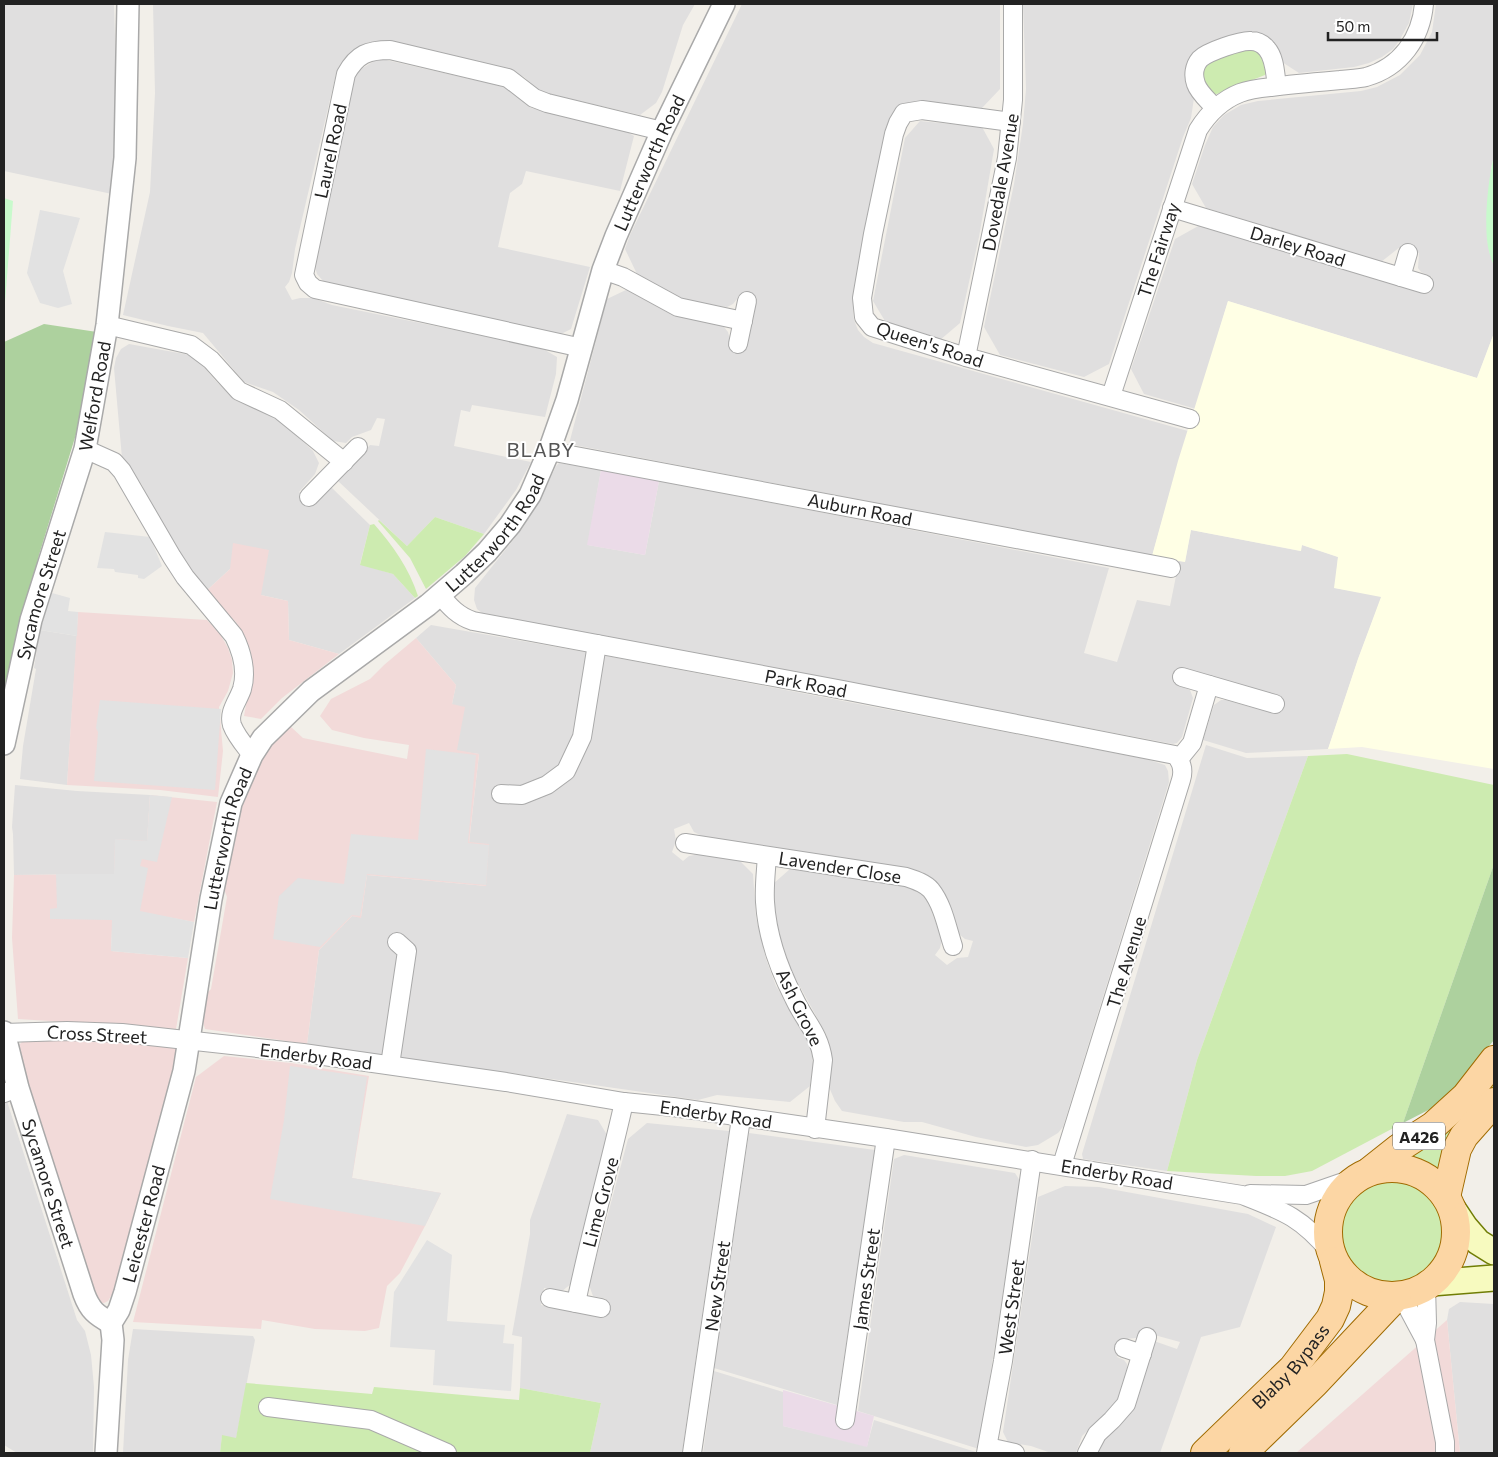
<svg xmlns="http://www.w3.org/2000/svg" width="1498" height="1457" font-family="Commissioner,sans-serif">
<rect width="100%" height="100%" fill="#f2efe9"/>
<g fill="#e0dfdf">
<path d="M4,4H114L117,106L112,194L4,171Z"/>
<path d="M153,4H695L683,25L662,92L656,103L640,115L545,93L537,89L524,77L503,67L390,41L369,42L355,49L344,59L336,74L295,249L292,273L289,282L285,287L292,300L300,298H313L332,305L514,342L545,350L557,357L556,374L545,417L472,405L470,412L461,410L454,446L531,462L516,490L484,534L435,517L407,546L338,481L370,445L379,446L385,419L377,418L371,430L352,437L346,443L333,441L299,410L273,392L244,382L203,333L168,326L123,315L150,192L155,93Z"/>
<path d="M742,4H1000V89L982,108L925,101L912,102L900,108L891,117L853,310L854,320L858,330L864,337L873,343L1188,431L1152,556L569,444L607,299L628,289L639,294L665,311L682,317L717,324L724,327L728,332L730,340L729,348L745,351L757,298L741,294L733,304L727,307L689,301L675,296L637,274L625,249L630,235Z"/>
<path d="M1023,4H1413L1409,23L1399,41L1393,49L1382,57L1369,63L1354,67L1299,73L1282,62L1186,76L1187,85L1194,98L1191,118L1183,137L1109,364L1084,377L1000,355L984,327L1014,184L1023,124L1026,89Z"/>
<path d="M1436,4H1494V156L1491,168L1489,250L1494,266V333L1477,378L1228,301L1196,409L1144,394L1131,369L1175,239L1200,225L1427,294L1432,277L1421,272L1418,268L1419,253L1400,247L1381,262L1206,208L1192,184L1205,145L1213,127L1224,115L1241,105L1258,101L1361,91L1377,87L1400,75L1420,55L1432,32Z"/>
<path d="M376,60H386L497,85L507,88L531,108L624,130L634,136L620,191L526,171L522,184L510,193L498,247L590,267L571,329L561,334L347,290L324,282L317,274L314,264L316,245L355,76L361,69Z"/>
<path d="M920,121L982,127L994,149L979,237L960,323L940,340L888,326L873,301L905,138Z"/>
<path d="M129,344L190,355L200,362L214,379L235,400L270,414L282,422L313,451L319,463L315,474L299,492L314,505L331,487L370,525L360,564L393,574L415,598L339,654L289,640L288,601L261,595L230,569L204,593L168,542L142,485L122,458L114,368L116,358L121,349Z"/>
<path d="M559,463L601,470L588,545L645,555L659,481L1109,568L1084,653L1117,662L1137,600L1170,606L1179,561L1185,562L1191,530L1300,551L1302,545L1338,557L1335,588L1382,596L1358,659L1328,749L1246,753L1203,740L1214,705L1221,700H1226L1254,708L1259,692L1180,668L1175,684L1190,690L1193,698L1182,737L1177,743L1173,744L482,613L477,609L474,600L475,588L522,529L540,500L556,466Z"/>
<path d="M431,625L602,655L1146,759L1165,765L1168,771L1169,782L1063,1127L1058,1133L1038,1145L1026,1147L976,1137L922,1122H904L842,1111L835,1101L829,1087L831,1051L826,1034L792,972L782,945L776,919L773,884L790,869L909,887L923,895L928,902L942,940L940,948L935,955L947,965L957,958L968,957L973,941L965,939L959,934L948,903L927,876L913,870L702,836L694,832L689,823L674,829L676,841L672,852L683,861L689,856L700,854L739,860L753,874L756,917L766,959L776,986L805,1033L811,1049L813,1064L810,1086L790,1102L717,1095L698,1100L307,1044L319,950L352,916L361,917L367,875L486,886L469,843L479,754L457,751L452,704L456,685L416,638Z"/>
<path d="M40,630L77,636L67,785L20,779L23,746L36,669L34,668Z"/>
<path d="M1206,745L1247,758L1308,756L1197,1060L1167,1171L1083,1159L1082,1154Z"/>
<path d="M15,785L77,791L150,795L147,841L114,874L14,875L13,834L12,827Z"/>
<path d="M6,1098L77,1320L85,1331L91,1355L94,1387L93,1453H17L4,1445V1099Z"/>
<path d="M567,1114L598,1120L610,1140L572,1283L561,1292L544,1288L541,1305L603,1317L606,1299L593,1296L589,1285L628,1139L647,1123L729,1131L682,1453H590L601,1403L520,1388L522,1337L512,1335L530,1234V1220Z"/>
<path d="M749,1133L875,1150L837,1405L714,1368Z"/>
<path d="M904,1155L1015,1173L1020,1181L979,1449L858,1411L894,1159Z"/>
<path d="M1065,1186L1099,1187L1248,1214L1276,1227L1240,1327L1201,1337L1160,1453H1093L1154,1341L1177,1349L1180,1342L1140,1331L1137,1338L1123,1339L1117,1357L1124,1360L1127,1364V1376L1116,1403L1082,1436L1076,1453H1051L1031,1446L1008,1442L1003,1432L1038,1197Z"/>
<path d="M1460,1302L1494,1304V1453H1460L1447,1320L1449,1309Z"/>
<path d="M133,1329L253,1336L255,1340L236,1439L222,1436L220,1453H123L128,1360Z"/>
<path d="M714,1371L783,1392V1426L867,1446L874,1420L979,1453H703Z"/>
</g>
<g fill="#f2dad9">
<path d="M233,543L269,550L261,595L288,601L289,640L339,654L282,698L261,719L244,716L251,678L252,664L251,653L245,636L235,621L204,593L230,569Z"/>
<path d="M78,612L207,620L220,634L228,648L232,660L233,673L228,691L219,707L223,751L218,797L160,790L67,785Z"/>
<path d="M416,638L456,685L452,704L465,707L457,750L479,754L469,842L489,844L486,886L367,875L361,918L352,916L319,950L307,1044L205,1029L202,1018L205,995L211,989L227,897L222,883L240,804L265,750L290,726L303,738L407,759L409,745L364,738L332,730L320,716L331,699L370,679L384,665Z"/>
<path d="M150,795L217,802L194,922L113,907L111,951L188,958L176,1029L18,1019L12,938L14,875L114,874L115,839L147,841Z"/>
<path d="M62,1035L180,1048L114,1291L108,1301L104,1303L96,1302L17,1051L19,1045L24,1040Z"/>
<path d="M224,1056L291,1063L369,1076L352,1178L441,1193L425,1226L400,1273L387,1286L379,1328L365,1331L315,1329L262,1320L261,1329L133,1322L196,1077Z"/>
<path d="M1447,1320L1460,1453H1296Z"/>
</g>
<g fill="#ebdbe8">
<path d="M601,470L659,481L645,555L587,545Z"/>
<path d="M783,1390L874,1416L867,1447L783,1426Z"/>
</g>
<path fill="#ffffe5" d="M1228,301L1477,378L1494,333V769L1362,747L1328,749L1358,659L1381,597L1334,588L1338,557L1302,545L1301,551L1191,530L1185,562L1152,556L1178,461Z"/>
<g fill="#cdebb0">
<path d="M1244,47L1262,51L1268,71L1265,75L1214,95L1209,92L1199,70L1203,64Z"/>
<path d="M435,517L484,534L465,556L426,589L410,558L378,521L379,520L407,546Z"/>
<path d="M374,524C393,546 409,568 418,596L415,598L393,574L360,565L370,525Z"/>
<path d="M1347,754L1494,785V864L1403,1123L1312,1171L1285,1176H1256L1167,1171L1197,1060L1308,756Z"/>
<path d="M1494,1073V1086L1455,1133L1441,1179L1421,1166L1403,1162Z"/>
<circle cx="1392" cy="1231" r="54"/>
<path d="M246,1383L372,1394L374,1387L519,1400L520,1388L601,1403L590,1453H220L222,1435L236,1438Z"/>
</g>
<g fill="#add19e">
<path d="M44,324L97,332L77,431L39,555L4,697V342Z"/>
<path d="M1494,864V1040L1442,1103L1403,1123Z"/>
</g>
<g fill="#c8facc">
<path d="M1494,156V266C1492,261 1490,256 1489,251C1483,228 1488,179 1494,156Z"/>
<path d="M4,198L13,201L4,315Z"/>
</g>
<g fill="#e2e2e2">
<path d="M40,210L80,218L63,271L72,304L58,308L40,303L27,273Z"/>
<path d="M105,532L150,537L162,566L144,579L138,578V575L115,572L114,569L97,568Z"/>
<path d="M52,593L70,598L68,611L78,612L77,636L40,630Z"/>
<path d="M100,700L221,709L215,790L94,781L98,732L96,728Z"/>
<path d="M426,749L476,755L468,843L489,845L486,885L367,874L360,916L352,915L320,947L273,939L279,896L298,878L344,884L351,834L418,840Z"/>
<path d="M150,795L172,797L157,862L142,859L140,866L148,868L140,911L194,922L188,958L111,951L112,920L50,919V909L57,908L56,874H114L115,839L147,841Z"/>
<path d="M290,1066L367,1077L352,1178L441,1193L425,1226L270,1199L284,1120Z"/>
<path d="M427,1240L452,1255L447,1321L505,1325L503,1343L514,1344L511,1391L433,1385L435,1350L390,1347L394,1292Z"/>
</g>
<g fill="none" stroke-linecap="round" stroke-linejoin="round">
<g stroke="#a9a9a9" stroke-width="20">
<g id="minor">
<path d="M1215,108C1209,101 1199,93 1196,84C1193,76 1194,66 1200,59C1207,52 1241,40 1251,41C1257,41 1263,44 1267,49C1275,58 1275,74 1277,86"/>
<path d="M1011,122L922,110L904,113L898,123L894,134L873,234L862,298L864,317L872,327L966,357L1190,419"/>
<path d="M1172,208L1424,284"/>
<path d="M603,270L623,277L678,307L743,321"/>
<path d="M1401,277L1408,253"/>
<path d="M107,325L191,345L211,360L239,391L280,410L344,462"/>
<path d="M738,344L747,301"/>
<path d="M582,348L315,289L308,283L304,275L346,74C357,54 368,50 390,50L508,78L534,98L547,103L662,131"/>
<path d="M966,357L1007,158L1013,100V4"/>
<path d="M1111,396L1198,130C1208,114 1222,100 1240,93C1250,89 1261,88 1271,87C1293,84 1317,82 1340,80C1348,79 1358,79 1366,77C1401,67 1421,38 1424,4"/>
<path d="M85,449L114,462L122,471L172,557L185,577L234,636C242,652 247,672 242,689C238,701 228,712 232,725C236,736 245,746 252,755"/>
<path d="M549,451L1171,568"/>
<path d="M309,497L358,447"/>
<path d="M440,595C450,607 458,616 473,621L843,690L1175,755C1182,762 1184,770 1181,780L1062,1165"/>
<path d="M1182,677L1275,704"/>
<path d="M1179,759L1192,743L1209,685"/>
<path d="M501,794L522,795L547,785L566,771L582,737L597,644"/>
<path d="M685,843L906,877C915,880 925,883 931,890C943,905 947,928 953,946"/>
<path d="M767,856C766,871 764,887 765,902C767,935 779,969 794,998C805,1022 819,1032 823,1060L815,1129"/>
<path d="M4,1033L67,1031L122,1033L303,1053L506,1082L624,1102L673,1107L886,1138L1242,1195C1283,1211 1301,1217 1330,1252"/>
<path d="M390,1065L407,951L397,942"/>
<path d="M4,1093L18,1088"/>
<path d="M1250,1194L1306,1195L1355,1178"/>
<path d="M1426,1286L1427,1323L1425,1340L1445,1442V1453"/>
<path d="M1401,1295L1425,1340"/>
<path d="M550,1298L601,1308"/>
<path d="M576,1303C590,1235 609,1169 624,1102"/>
<path d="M1124,1348L1142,1354"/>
<path d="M268,1407L371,1420L447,1453"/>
<path d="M845,1420L886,1138"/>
<path d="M988,1447L1015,1453"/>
<path d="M692,1453L741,1118"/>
<path d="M986,1453L1003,1361L1032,1160"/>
<path d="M1087,1453L1097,1434L1112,1420L1126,1404L1147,1337"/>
</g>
</g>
<g stroke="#a9a9a9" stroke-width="24">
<g id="tertiary">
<path id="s1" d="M4,744L31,620L85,449L107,325L125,158L128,4"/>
<path id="s2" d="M4,1032L18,1088L84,1294C90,1310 96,1315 111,1323"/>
<path id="s3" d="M106,1453L113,1340L111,1323L119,1310L125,1292L184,1071L211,899L231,803L252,755L263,738L311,691L428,605L464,574L487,552L510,525L530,495L549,451L567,400L603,270L616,236L662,131L724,4"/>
</g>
</g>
<g stroke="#707d05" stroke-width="28">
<g id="secondary">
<path d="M1451,1206L1465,1227L1478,1242L1494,1252"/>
<path d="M1431,1283L1494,1278"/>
</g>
</g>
<g stroke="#a06b00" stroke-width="30">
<g id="primary">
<circle cx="1392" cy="1232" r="64"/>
<path d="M1370,1171L1399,1148L1433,1126L1466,1096L1494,1060"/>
<path d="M1446,1197L1457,1149L1464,1136L1494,1102"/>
<path id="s4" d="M1205,1453L1293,1368L1330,1319L1336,1306L1339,1292V1280L1334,1261"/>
<path d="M1243,1453L1315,1383L1397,1296"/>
</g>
</g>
<use href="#minor" stroke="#fff" stroke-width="18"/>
<use href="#tertiary" stroke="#fff" stroke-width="21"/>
<use href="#secondary" stroke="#f7fabf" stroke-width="25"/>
<use href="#primary" stroke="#fcd6a4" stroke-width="28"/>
</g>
<g text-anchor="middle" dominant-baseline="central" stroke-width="4" stroke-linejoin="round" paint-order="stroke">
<rect fill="#fff" stroke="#646464" stroke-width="1" x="1393" y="1122.5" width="52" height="27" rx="4"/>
<g font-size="16" font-weight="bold" fill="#222">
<text x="1419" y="1136">A426</text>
</g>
<g font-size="18" fill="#222" stroke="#fff">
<text transform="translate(330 151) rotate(-78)">Laurel Road</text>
<text stroke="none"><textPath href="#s3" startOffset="1455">Lutterworth Road</textPath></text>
<text transform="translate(1000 182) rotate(-80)">Dovedale Avenue</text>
<text transform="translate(1298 246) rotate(17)">Darley Road</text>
<text transform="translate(1158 250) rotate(-72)">The Fairway</text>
<text transform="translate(930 344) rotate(18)">Queen's Road</text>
<text stroke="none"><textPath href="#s1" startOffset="360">Welford Road</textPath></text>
<text transform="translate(860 509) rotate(11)">Auburn Road</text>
<text stroke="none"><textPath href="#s3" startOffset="1050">Lutterworth Road</textPath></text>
<text stroke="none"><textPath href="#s1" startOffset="154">Sycamore Street</textPath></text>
<text transform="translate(806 683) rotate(11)">Park Road</text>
<text stroke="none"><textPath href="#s3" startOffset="630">Lutterworth Road</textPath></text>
<text transform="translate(840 867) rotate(9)">Lavender Close</text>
<text transform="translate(1126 962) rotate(-73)">The Avenue</text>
<text transform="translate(800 1007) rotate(64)">Ash Grove</text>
<text transform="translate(97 1034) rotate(3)">Cross Street</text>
<text transform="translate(316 1056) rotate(7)">Enderby Road</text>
<text transform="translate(716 1114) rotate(8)">Enderby Road</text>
<text transform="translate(1117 1174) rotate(9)">Enderby Road</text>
<text stroke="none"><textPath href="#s2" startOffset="158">Sycamore Street</textPath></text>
<text transform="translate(600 1202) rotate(-75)">Lime Grove</text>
<text stroke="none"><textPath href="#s3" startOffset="235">Leicester Road</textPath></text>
<text transform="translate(866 1279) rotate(-82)">James Street</text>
<text transform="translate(717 1286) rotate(-82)">New Street</text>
<text transform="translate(1011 1307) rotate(-82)">West Street</text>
<text stroke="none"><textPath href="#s4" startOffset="122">Blaby Bypass</textPath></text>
</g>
<g font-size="20" letter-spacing="1" fill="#555" stroke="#fff">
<text x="541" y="449">BLABY</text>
</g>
</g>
<rect width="1498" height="1457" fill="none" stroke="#222222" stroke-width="10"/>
<path d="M1328 32v8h109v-8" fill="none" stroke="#222222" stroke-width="2.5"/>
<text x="1336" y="32" font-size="15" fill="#222222" stroke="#ffffff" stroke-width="4" paint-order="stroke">50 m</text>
</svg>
